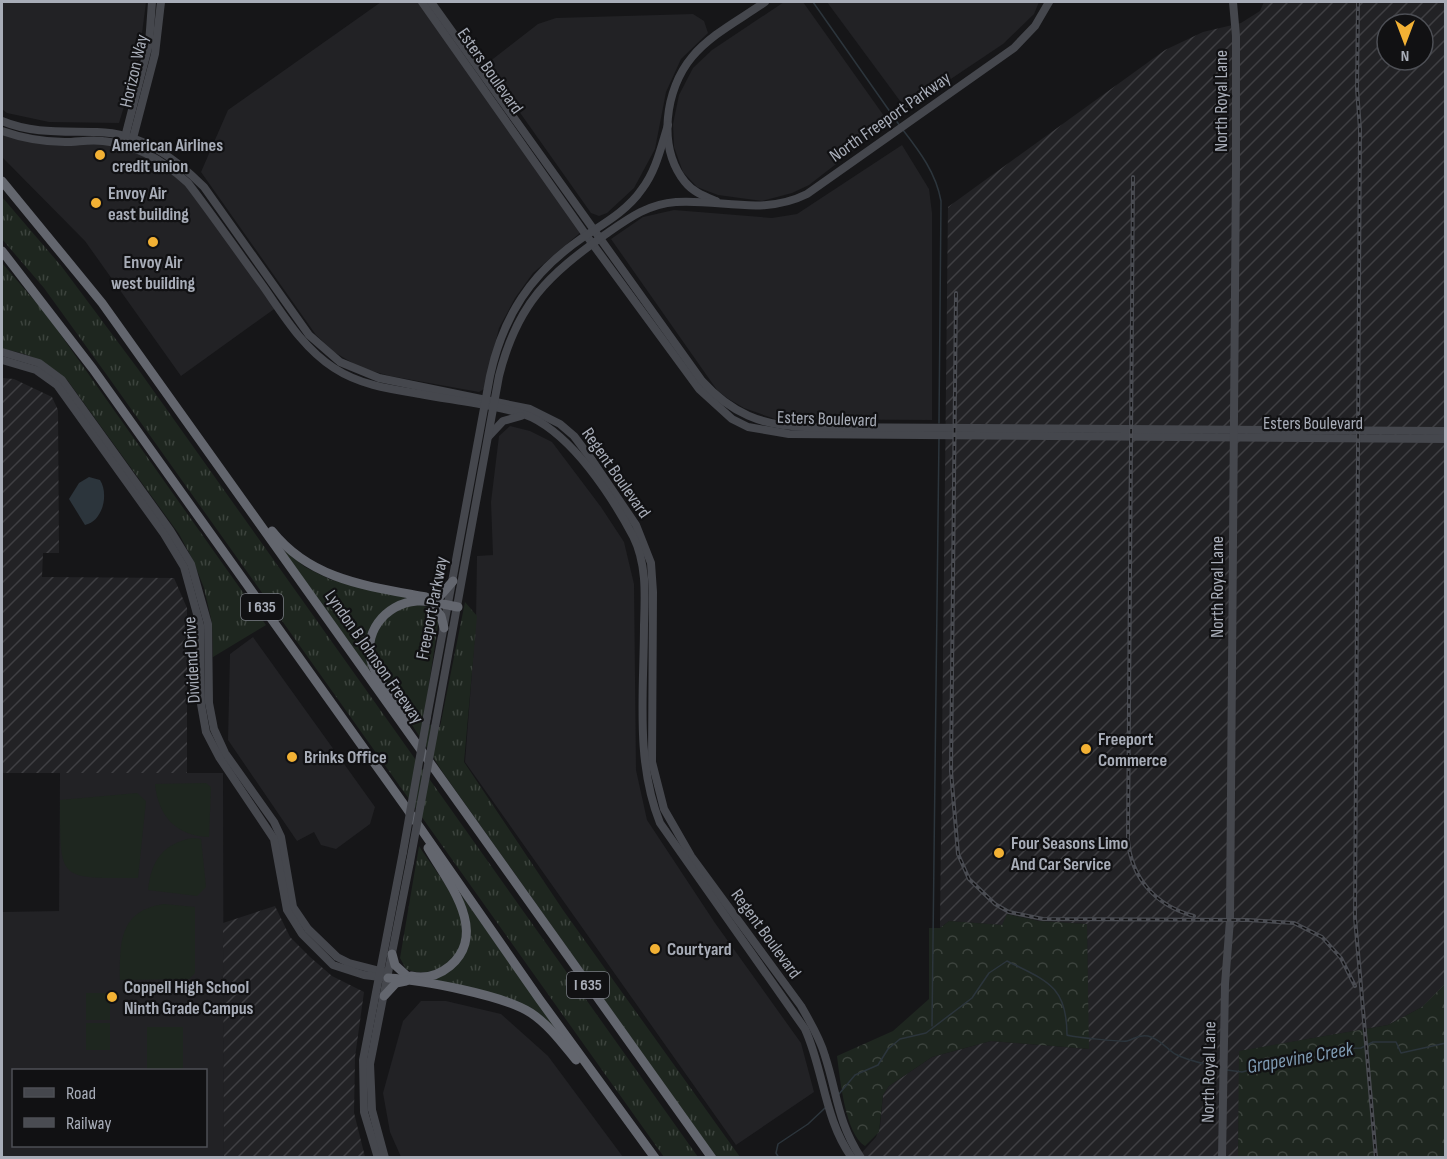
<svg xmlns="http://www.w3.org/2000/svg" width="1447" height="1159" font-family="'Sofia Sans Condensed',sans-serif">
<defs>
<pattern id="industrial-furrows" width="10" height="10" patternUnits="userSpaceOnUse" patternTransform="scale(1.5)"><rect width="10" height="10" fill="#222225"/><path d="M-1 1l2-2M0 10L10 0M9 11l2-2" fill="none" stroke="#3f3f43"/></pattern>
<pattern id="grass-tufts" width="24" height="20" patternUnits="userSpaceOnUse" patternTransform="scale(1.5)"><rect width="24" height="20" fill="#1e261f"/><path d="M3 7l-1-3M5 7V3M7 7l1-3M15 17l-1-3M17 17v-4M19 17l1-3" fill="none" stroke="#3c433d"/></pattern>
<pattern id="forest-crowns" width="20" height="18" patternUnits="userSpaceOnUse" patternTransform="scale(1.5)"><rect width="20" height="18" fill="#1e261f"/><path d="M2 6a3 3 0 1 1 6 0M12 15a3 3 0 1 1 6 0" fill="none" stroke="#3c433d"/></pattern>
</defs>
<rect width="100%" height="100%" fill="#161618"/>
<g fill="#222225" fill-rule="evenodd">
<path d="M2,2H146L139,57L119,123L49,122L7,113L2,109Z"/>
<path d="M381,2H419L581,232L533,273L515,298L499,328L484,389L479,392L390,376L361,368L334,352L316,335L201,172L228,110Z"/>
<path d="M784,2H803L889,123L809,185L792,193L762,201L718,195L697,187L683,172L674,147L673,124L679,95L693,68L712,50Z"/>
<path d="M827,2H1039L1034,14L1003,44L906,109Z"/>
<path d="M693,14L704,21L708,33L681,59L666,92L655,149L634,188L607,213L599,216L591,213L489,69V62L538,24L556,18Z"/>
<path d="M2,131L13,135L126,145L172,168L277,307L181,376L85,241L2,157Z"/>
<path d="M902,145L929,189L932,213V420L775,419L744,408L727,398L717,390L611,239L643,217L674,210L772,218L797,214Z"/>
<path d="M510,426L530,431L552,442L601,507L624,542L634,584L636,770L647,820L715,923L801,1043L814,1092L736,1145L465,762L476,619L477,556L493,555L491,502L499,436Z"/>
<path d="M253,637L375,807L370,824L336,849L321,845L314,832L297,841L228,740L230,654Z"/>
<path d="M60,773H223L224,1157H2V912L59,911ZM14,1070H206V1146H14Z"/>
<path d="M421,1001H446L501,1014L548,1056L623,1157H401L390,1132L383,1093L403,1021Z"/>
</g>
<g fill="url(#industrial-furrows)" fill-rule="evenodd">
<path d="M1264,2H1445L1446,984L1422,1007L1388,1025L1240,1051L1238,1157L857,1158L876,1137L880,1127L883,1095L889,1086L932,1057L991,1041L1088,1049L1087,924L1039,921L1008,914L1002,925L949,921L940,928L948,207L1165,50L1203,32L1241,23L1260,11ZM1387,24H1423V60H1387Z"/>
<path d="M2,378L14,379L52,397L58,410L59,553H43L42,577L174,578L187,608V773H2Z"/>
<path d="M275,906L290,937L310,957L332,976L364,992L355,1057L354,1113L365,1157H224L223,923Z"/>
</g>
<g fill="url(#grass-tufts)">
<path d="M2,197L62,267L138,369L698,1157H664L109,378L44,288L2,239Z"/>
<path d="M2,263L46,314L266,625L213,657L212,623L204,588L193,560L179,534L68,381C48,362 28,353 2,349Z"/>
<path d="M280,547L305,567L331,580L415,597L401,601L368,641L379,686Z"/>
<path d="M465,602L477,616L464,762L563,910L740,1157H716L444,774L399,705L376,663L374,644L376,634L387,617L407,606L418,605L432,608L439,618L423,724L440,727Z"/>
<path d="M419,846C438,876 490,933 446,964C433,973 420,975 406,969L400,958Z"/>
<path d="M459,892L558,1031L540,1016L429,979L443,974L470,937L468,912L457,893Z"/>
</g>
<g fill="url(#forest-crowns)">
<path d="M1007,914L1039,921L1087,924L1089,1049L991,1041L932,1057L889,1086L883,1095L879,1132L865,1146C845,1134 840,1078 837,1056L893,1031L929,999V928H940L949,921L1002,925Z"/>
<path d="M1445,984V1157H1238L1239,1051L1388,1025L1422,1007Z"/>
</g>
<g fill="#1e261f">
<path d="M206,783L211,787L209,837C176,836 158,816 155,784Z"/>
<path d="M137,793L146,801L138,878C58,878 60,882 60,800Z"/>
<path d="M193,838L201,839L206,887L197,896L148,890C151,861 163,843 193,838Z"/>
<path d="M164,904L195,907V973L189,979L120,980C120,942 119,911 164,904Z"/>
<rect x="86" y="993" width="24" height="27"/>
<rect x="86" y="1023" width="24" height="27"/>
<rect x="147" y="1027" width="36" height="43"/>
</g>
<path fill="#2c353c" d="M89,477L100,480C109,494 103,521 85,525L69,499L79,483Z"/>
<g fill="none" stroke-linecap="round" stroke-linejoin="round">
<g stroke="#2c353c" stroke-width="1.5">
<path d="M813,2L900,126"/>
<path d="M903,130C920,152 936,173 941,201L939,423"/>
<path d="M932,1026L939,437"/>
<path d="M1227,1070L1242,1072L1299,1057H1319L1334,1049L1361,1048L1373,1042H1396L1401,1053L1446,1043"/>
<path d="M839,1094L855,1075L878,1065L888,1049L900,1039L926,1033L972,998L989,973L1007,961C1047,981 1067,986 1067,1035C1071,1037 1123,1042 1127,1041C1135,1039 1138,1034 1148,1036C1160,1039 1166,1048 1175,1054C1188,1061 1206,1064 1220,1068"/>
<path d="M779,1158L776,1153L778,1144L808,1124L825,1108"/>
</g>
<g stroke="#45474d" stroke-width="8">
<path d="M422,2L586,235L699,389L732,419L748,427L789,434L1446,439"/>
<path d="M431,2L702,381C731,413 762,426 805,427L1446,431"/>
<path d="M2,121C33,134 64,131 97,132C141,133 174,157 204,187L309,335L340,362L379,378L530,409L560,424L574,436L592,460L636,525L651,563L653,592L652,762L664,809L691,856L801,1006C810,1022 820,1038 825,1056C838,1096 837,1121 861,1158"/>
<path d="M2,131C22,138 43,142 65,142C78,142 90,139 103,141C137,144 164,161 188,183C214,217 238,252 263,286C284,316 303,348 334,368C360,385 389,389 420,394C450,400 505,406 531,417C574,438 611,495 633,536C647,564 645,596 644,625C644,691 635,761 660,823L805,1029C824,1071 824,1119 852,1158"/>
<path d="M124,141L149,44L152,2"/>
<path d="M132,142L155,54L161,2"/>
<path d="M716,201C704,196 693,192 685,182C657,147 665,89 692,57C711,34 741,19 765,2"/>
<path d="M2,352L39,363L62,380L170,530L191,564L208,624L209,703L214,729L225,753L274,822L281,837L293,907L308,929L337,957L349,963L388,973"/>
<path d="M2,360L36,370L57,385L164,534L184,567L200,625L201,704L206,732L219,757L274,839L287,910L302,934L333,965L364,975L388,978"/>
<path d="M489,436L503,421L521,416"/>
<path d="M427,717L490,376C503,316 531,273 582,238C603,224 627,211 642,189C656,171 661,147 668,125"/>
<path d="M435,727L499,376C517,304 548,275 606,234C629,218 648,204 676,202C722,199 763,216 807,194L1014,48L1035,26L1049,2"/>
<path d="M378,1158L364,1112L363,1060L403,852"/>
<path d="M385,1158L372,1110L370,1064L410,862"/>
<path d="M1222,1158L1225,984L1230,920L1236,166V36L1233,2"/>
</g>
<g stroke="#63666e" stroke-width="9">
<path d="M2,181L102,303L712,1158"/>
<path d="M2,251L93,369L405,806L540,1000L655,1158"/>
<path d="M272,531C311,580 367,586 426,597"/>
<path d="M431,598L440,596L453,581"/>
<path d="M430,602L441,616L444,628"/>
<path d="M406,722C395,704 381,686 373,666C360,635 385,603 417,601C430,600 445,605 458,607"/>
<path d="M392,954L395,965L407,976"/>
<path d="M411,976C425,979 439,975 450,966C490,932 447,881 428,848"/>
<path d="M388,978C421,980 504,995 531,1013C549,1025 562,1043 576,1060"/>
<path d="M384,996L396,983L406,981"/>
</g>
<g stroke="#4a4c52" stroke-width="4">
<g id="rail">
<path d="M1358,2L1357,89L1360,129L1355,918L1376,1158"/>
<path d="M1133,177L1128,840C1131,878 1156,906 1194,916"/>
<path d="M956,293L951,771L958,854L969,879L995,904L1009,912L1043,919L1248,920L1294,923L1322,937L1341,958L1355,986"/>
</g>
</g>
<use href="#rail" stroke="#111113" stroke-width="1.5" stroke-dasharray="4.5" stroke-linecap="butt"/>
<g stroke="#45474d" stroke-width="8">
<path d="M403,852L427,717"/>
<path d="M410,862L435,727"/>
</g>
</g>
<g fill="#f2b134" stroke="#111113" stroke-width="2">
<circle cx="100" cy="155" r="6"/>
<circle cx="96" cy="203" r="6"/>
<circle cx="153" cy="242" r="6"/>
<circle cx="1086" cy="749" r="6"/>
<circle cx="292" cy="757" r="6"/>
<circle cx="999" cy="853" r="6"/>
<circle cx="655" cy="949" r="6"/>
<circle cx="112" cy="997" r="6"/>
</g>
<g text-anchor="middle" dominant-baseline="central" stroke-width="4.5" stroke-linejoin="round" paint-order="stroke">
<g fill="#111113" stroke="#7b7e86" stroke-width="1.5">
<rect x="241" y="594" width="42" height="26" rx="4.5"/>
<rect x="567" y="972" width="42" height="26" rx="4.5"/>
</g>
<g font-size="16" font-weight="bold" fill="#a8adb8">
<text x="262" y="607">I 635</text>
<text x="588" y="985">I 635</text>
</g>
<g font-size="18" fill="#a8adb8" stroke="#111113">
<text transform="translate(134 71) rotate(-77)">Horizon Way</text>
<text transform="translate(490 71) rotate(55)">Esters Boulevard</text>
<text transform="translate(1221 101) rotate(-90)">North Royal Lane</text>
<text transform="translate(890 117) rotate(-35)">North Freeport Parkway</text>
<text transform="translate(827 419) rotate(2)">Esters Boulevard</text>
<text x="1313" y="423">Esters Boulevard</text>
<text transform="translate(616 473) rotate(55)">Regent Boulevard</text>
<text transform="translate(1217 587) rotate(-90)">North Royal Lane</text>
<text transform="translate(432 608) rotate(-79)">Freeport Parkway</text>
<text transform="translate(374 657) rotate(55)">Lyndon B Johnson Freeway</text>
<text transform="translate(192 660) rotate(-93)">Dividend Drive</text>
<text transform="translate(766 934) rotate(54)">Regent Boulevard</text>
<text transform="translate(1209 1072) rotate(-89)">North Royal Lane</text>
</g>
<g font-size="18" font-weight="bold" fill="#a8adb8" stroke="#111113" text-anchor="start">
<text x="112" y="145">American Airlines<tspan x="112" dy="21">credit union</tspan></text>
<text x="108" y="193">Envoy Air<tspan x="108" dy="21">east building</tspan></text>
<text x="153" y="262" text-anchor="middle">Envoy Air<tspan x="153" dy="21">west building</tspan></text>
<text x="1098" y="739">Freeport<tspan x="1098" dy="21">Commerce</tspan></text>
<text x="304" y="757">Brinks Office</text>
<text x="1011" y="843">Four Seasons Limo<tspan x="1011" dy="21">And Car Service</tspan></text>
<text x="667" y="949">Courtyard</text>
<text x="124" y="987">Coppell High School<tspan x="124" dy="21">Ninth Grade Campus</tspan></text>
</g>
<g font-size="20" font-style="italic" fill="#7f9bb3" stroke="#111113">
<text transform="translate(1300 1058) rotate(-10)">Grapevine Creek</text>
</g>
</g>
<rect width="1447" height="1159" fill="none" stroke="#a8adb8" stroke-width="6"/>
<rect x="12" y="1069" width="195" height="78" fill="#111113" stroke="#4d4f55" stroke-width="1.5"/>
<rect x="24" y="1088" width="30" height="9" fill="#45474d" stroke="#4d4f55" stroke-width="1.5"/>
<text x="66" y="1099" font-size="18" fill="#a8adb8">Road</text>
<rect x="24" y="1118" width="30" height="9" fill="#4a4c52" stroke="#4d4f55" stroke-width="1.5"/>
<text x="66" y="1129" font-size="18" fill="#a8adb8">Railway</text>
<g transform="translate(1405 42) rotate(180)"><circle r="28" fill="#111113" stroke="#4d4f55" stroke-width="1.5"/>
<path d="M0-4.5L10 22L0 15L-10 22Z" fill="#f2b134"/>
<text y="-9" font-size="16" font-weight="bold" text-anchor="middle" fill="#a8adb8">N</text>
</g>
</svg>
